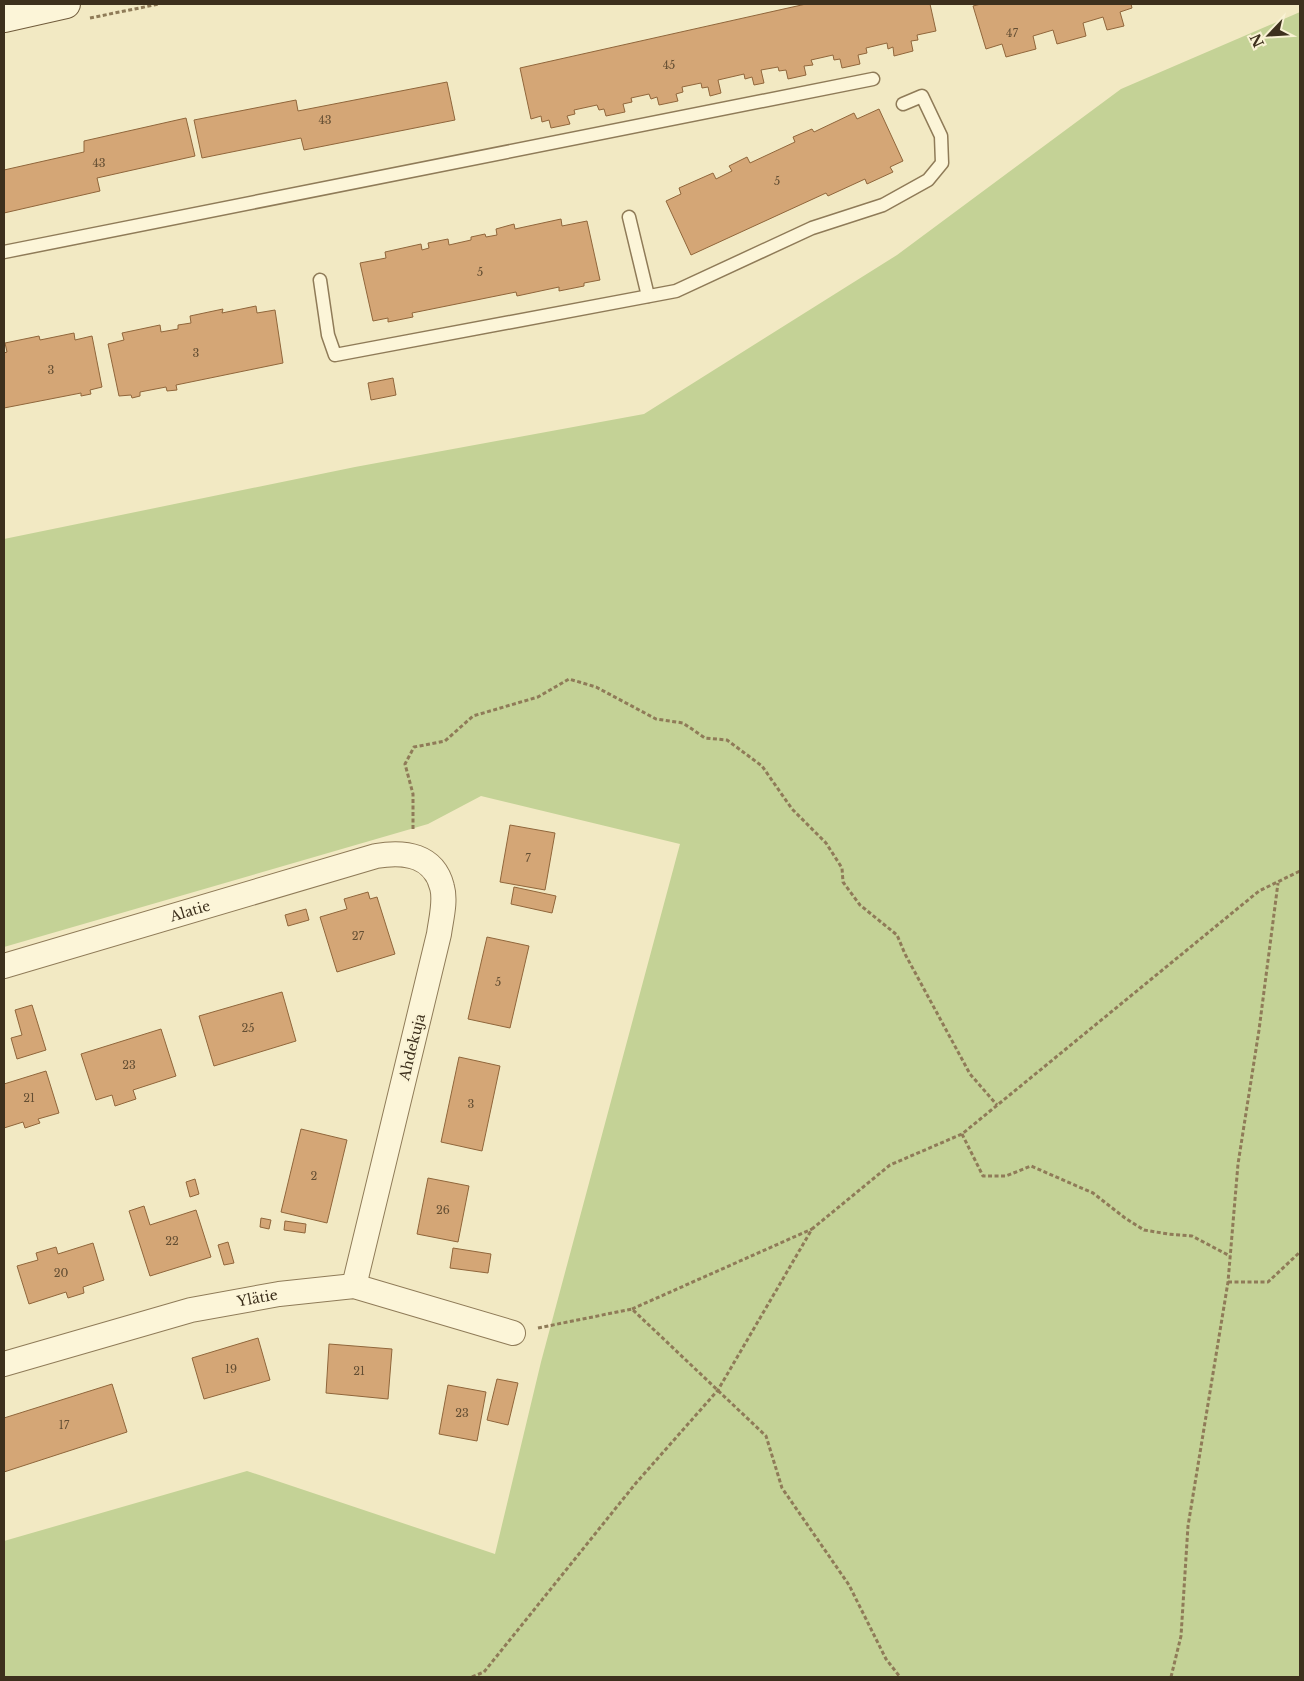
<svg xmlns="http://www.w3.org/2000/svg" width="1304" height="1681" font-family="'Libre Baskerville',serif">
<rect width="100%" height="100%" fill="#f2e9c3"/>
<path fill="#c4d296" d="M1300,12V1677H4V1541L247,1471L495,1554L541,1362L680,844L481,796L428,824L4,947V539L355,467L644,414L897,255L1121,89Z"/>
<g fill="#d4a676" stroke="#90663b">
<path d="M806,4H930L936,31L917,35L918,40L911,41L913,51L894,56L893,47L888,49L887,43L866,48L867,53L858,55L860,64L842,68L840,59L834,60L833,55L811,60L813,65L804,66L806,75L788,79L786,70L779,71L778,67L761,70L764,83L754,85L752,77L745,79L744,74L718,80L721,93L710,96L708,87L702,88L701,83L682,87L683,92L676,94L678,101L659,105L657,97L651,99L649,94L631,98L632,102L623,104L625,112L606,116L604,109L599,110L597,105L574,110L575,114L567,116L570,124L551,128L549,120L542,122L541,116L531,119L520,68Z"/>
<path d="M981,4H1131L1132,8L1120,12L1124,26L1107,30L1103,17L1083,23L1086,36L1057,44L1053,30L1033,36L1036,49L1006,57L1002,44L986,49L973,6Z"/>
<path d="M447,82L455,120L304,150L301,138L202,158L194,120L296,100L298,111Z"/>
<path d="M879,109L903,161L890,167L893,172L867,184L865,179L828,196L826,193L691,255L666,201L681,194L679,188L713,173L716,179L732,171L729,166L747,157L750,163L795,142L793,137L812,129L814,132L854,113L857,119Z"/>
<path d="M186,118L195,156L97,178L100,191L4,213V170L84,152V141Z"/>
<path d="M561,219L562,226L587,221L600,280L584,283V286L559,291V287L517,296L516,292L412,313L413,317L388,322V318L373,321L360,263L386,258L385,252L421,244L422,250L429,248L428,243L448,239L449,245L471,240V237L485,234L486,237L497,235L496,229L514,224L515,229Z"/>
<path d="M256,306L257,313L275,310L283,363L176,385L177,390L167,391L166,387L140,392V396L132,398L131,395L119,396L108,344L124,340L122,333L160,325L161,332L178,329V325L191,323L190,316L223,309L222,313Z"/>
<path d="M74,333L75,340L92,336L102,387L90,390L91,394L81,396V393L4,408V353L7,352L5,343L39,336L40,340Z"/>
<path d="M393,378L396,395L371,400L368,383Z"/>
<path d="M510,825L555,833L545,890L500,882Z"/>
<path d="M514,887L556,896L552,913L511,904Z"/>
<path d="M368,892L370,899L377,897L395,954L337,972L320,917L347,909L344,899Z"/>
<path d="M306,909L309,920L288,926L285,915Z"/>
<path d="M487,937L529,946L510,1028L468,1019Z"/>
<path d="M282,992L296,1041L214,1066L199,1016Z"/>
<path d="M32,1005L46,1050L17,1059L11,1038L22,1035L15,1010Z"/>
<path d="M161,1029L176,1076L133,1090L136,1099L115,1106L112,1095L96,1100L81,1054Z"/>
<path d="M459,1057L500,1066L482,1151L441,1142Z"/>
<path d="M46,1071L59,1113L38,1119L40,1123L25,1128L23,1122L4,1128V1084Z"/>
<path d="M301,1129L347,1140L327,1223L281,1212Z"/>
<path d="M428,1178L469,1186L458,1242L417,1234Z"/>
<path d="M195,1179L199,1194L190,1197L186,1182Z"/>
<path d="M144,1206L150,1225L196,1210L211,1257L150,1276L129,1211Z"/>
<path d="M261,1218L271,1220L269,1229L260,1227Z"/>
<path d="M285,1221L306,1224L305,1233L284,1230Z"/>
<path d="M228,1242L234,1263L224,1265L218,1245Z"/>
<path d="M93,1243L104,1280L83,1287L84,1293L68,1298L66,1292L29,1304L17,1266L38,1260L36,1253L56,1247L58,1254Z"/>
<path d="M453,1248L491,1254L488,1273L450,1268Z"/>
<path d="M258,1338L270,1380L204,1399L192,1358Z"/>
<path d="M329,1344L392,1349L388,1399L326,1393Z"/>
<path d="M497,1379L518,1383L508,1425L487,1420Z"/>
<path d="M112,1384L127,1432L4,1472V1418Z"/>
<path d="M448,1385L486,1392L477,1441L439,1434Z"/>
</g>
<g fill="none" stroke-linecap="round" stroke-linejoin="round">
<g stroke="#8f7b58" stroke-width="15">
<g id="lane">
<path d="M629,217L648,296"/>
<path d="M4,252L873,79"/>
<path d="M320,280L328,335L335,355L676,291L812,228L883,205L928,180L942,163L941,136L922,96L903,104"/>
</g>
</g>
<g stroke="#8f7b58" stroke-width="26">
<g id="street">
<path id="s1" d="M4,966L376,856C405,851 434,855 442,887C446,901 441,919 439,934L354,1286"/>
<path id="s2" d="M4,1364L191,1310L279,1294L354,1286L513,1333"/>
</g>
</g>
<g stroke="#705b3b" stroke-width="30">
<path id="secondary" d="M4,18L66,4"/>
</g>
<g stroke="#8f7b58" stroke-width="3" stroke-dasharray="4 2.5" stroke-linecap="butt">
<path d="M90,18L159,4"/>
<path d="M413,829V794L405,764L414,747L445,741L473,716L538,697L569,679L596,687L656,719L683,723L705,738L727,740L762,766L792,809L826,843L842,868L843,882L860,905L897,935L905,954L970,1074L997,1105"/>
<path d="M962,1134L983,1176H1006L1031,1166L1093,1193L1125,1218L1144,1230L1168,1234L1192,1236L1230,1256"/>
<path d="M1228,1282H1268L1300,1252"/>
<path d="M632,1309L812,1229"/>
<path d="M538,1328L632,1309L766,1436L782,1488L849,1585L886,1659L900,1677"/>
<path d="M472,1677L484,1672L636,1483L718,1390L812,1229L890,1165L962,1134L1259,891L1300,871"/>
<path d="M1171,1677L1181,1636L1188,1526L1228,1282L1238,1164L1259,1030L1278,883"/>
</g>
<use href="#lane" stroke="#fcf5d8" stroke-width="12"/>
<use href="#street" stroke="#fcf5d8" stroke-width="24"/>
<use href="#secondary" stroke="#fcf5d8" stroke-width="28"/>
</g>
<g text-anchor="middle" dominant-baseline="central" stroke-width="4" stroke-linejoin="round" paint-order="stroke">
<g font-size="11" fill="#634e33">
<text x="1012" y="33">47</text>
<text x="669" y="65">45</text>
<text x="325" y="120">43</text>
<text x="99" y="163">43</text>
<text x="777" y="181">5</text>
<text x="480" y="272">5</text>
<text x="196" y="353">3</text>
<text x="51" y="370">3</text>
<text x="528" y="858">7</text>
<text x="358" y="936">27</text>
<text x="498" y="982">5</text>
<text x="248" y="1028">25</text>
<text x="129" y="1065">23</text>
<text x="29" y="1098">21</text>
<text x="471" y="1104">3</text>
<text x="314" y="1176">2</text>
<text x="443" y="1210">26</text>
<text x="172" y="1241">22</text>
<text x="61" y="1273">20</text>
<text x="231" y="1369">19</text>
<text x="359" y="1371">21</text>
<text x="462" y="1413">23</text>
<text x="64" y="1425">17</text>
</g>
<g font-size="14" fill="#3d301d" stroke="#f9f2d4">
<text stroke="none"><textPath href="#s1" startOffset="194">Alatie</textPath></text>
<text transform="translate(412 1047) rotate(-76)">Ahdekuja</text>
<text stroke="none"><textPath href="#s2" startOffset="262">Ylätie</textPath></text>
</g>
</g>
<rect width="1304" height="1681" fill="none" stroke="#3d301d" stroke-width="10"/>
<g transform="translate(1269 35) rotate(245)" stroke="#f9f2d4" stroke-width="4" paint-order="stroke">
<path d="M0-4L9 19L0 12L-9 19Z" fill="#3d301d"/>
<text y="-8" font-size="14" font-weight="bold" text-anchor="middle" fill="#3d301d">N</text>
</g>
</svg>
